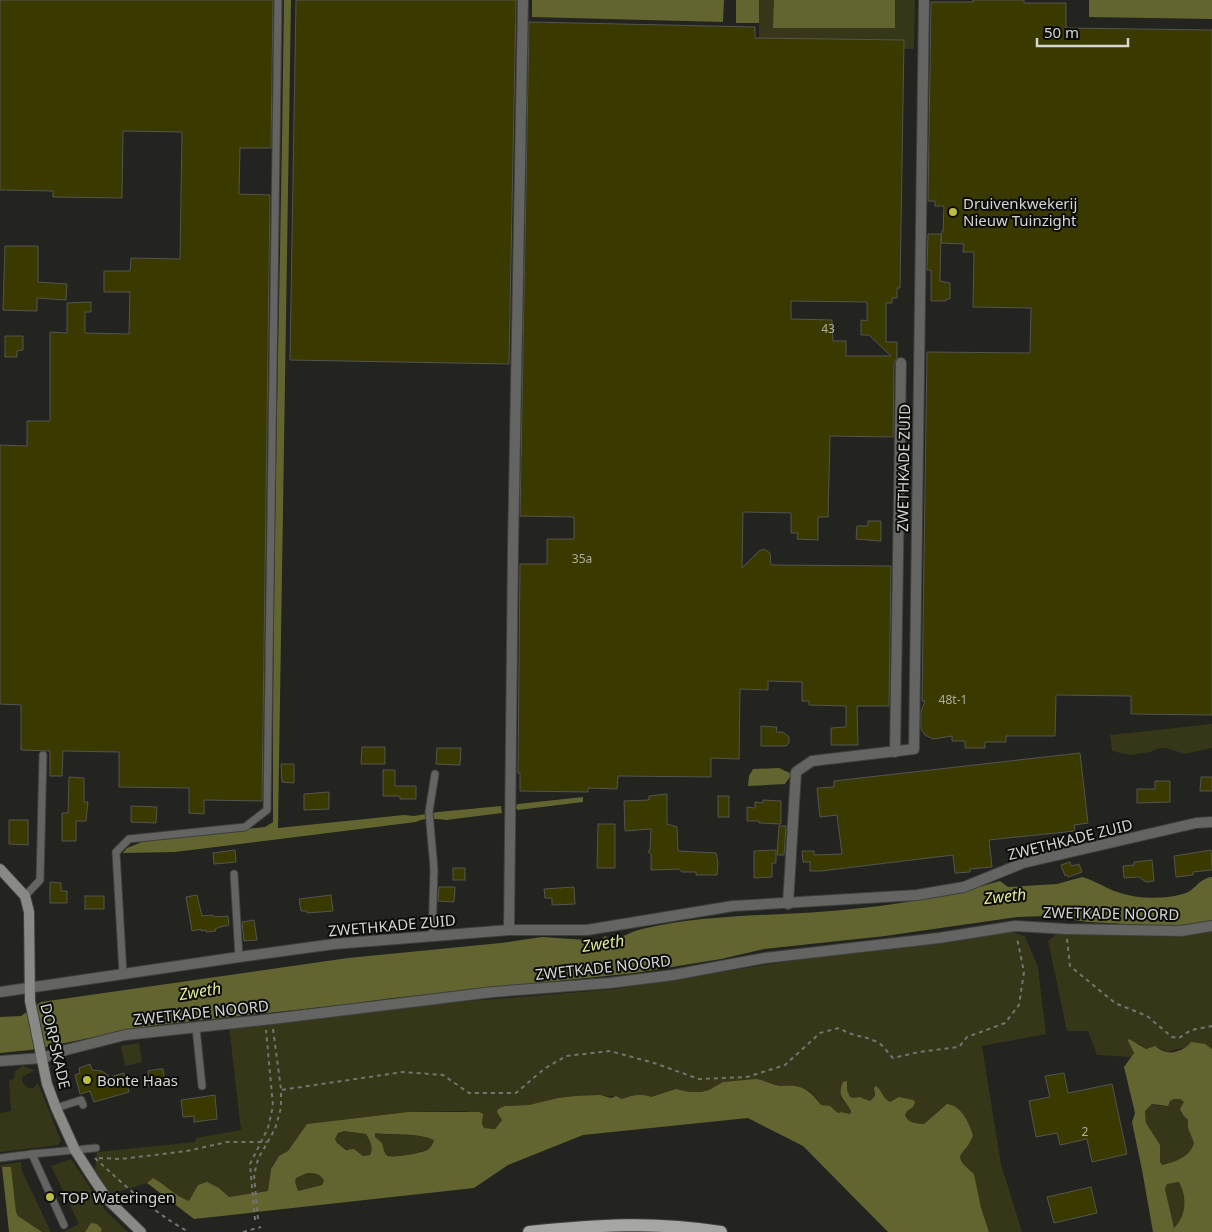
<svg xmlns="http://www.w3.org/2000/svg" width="1212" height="1232" font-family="'Noto Sans',sans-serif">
<rect width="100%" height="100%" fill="#23231f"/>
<g fill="#363719">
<path d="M759,0H774V28H894L895,0H915L914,49L759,46Z"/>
<path d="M1212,724V748L1184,754L1167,748H1160L1150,752L1130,755L1112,751L1110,735Z"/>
<path d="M1061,930L1164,937L1212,932V1049L1205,1044L1189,1046L1167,1052L1155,1046L1146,1049L1139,1044L1128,1041L1134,1053L1131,1057L1097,1055L1088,1031H1067L1048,941Z"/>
<path d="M1012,932L1025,936L1038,967L1046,1034L982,1046L1001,1164L1022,1232H989C980,1215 978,1193 974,1174C953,1155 961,1156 973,1134L964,1116L940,1110L924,1124C915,1123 909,1124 905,1115L907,1111L895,1101L890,1102L884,1098L880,1089L873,1091L875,1096L870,1101L860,1097L853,1098L850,1097L847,1090V1087L841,1088V1099L850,1107V1114L841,1112L838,1113L833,1109L821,1105L815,1096L810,1091L795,1085L781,1086L762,1080L723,1082L709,1090L701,1092H689L676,1089L651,1097H629L622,1099L616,1096L558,1098L529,1105L505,1106L498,1109L497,1112L502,1120L495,1129L484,1128L482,1124L483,1119L465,1111L408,1112L307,1124L288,1151L279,1156L271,1168L268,1191L229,1197L219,1188L198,1185L189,1201C176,1196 166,1185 153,1178L147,1183L111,1194L95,1170L97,1152L195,1142L196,1138L241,1130L229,1026H268L274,1021L410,1006L616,989L820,956L904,948Z"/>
<path d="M139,1043L142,1062L125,1066L121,1046Z"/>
<path d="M24,1065L25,1067L35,1070L22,1077V1082L28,1088H33L38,1083L61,1141L58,1145L0,1152V1113L11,1111L9,1080L14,1079L15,1071Z"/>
<path d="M1174,1099H1180L1184,1102L1181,1109V1113L1188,1120V1128L1194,1143C1190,1157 1175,1162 1162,1165L1160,1163V1145L1146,1123L1145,1111L1152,1104L1161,1106Z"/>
<path d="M344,1131L366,1134C370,1140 374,1149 370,1155L363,1156C354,1148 341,1152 335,1139L338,1133Z"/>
<path d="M375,1133C394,1137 416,1132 434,1140C433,1144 431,1147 427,1149C422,1153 394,1158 388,1156C386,1154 378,1141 375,1137Z"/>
<path d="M71,1159L105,1210L128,1232H101L102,1229L87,1228L85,1232H63L79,1224L51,1166Z"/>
<path d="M21,1162L22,1171L51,1232H42L18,1216L16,1212L11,1167H0V1165Z"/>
<path d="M307,1173C315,1173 320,1173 324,1181L322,1185L298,1191L294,1182L296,1178Z"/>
<path d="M1179,1182L1181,1184L1186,1203L1181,1219L1174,1229L1165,1189L1167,1184Z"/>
</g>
<g fill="#636531" fill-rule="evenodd">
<path d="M284,0H291L278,828L404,815L414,816L438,812L501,806L502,813L446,820C436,819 425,817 416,822L175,852L123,853L127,848L147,840L265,827L273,822C272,548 281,274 284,0Z"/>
<path d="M532,0H724L723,22L532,17Z"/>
<rect x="736" y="0" width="23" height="23"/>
<path d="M774,0H895V28H773Z"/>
<path d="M1089,0H1212V19L1089,17Z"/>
<path d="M779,768L792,774L785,784L748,786L749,776L753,769Z"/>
<path d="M583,797V802L518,810L515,807L518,804Z"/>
<path d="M1082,877C1094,880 1104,887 1114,891C1136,899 1160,900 1183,894C1195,891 1199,878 1212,877V921L1181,925H1144L1088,922L1045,916L1017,917L885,936L764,949L721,959L635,973L393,998L350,1004L149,1026L30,1050L0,1053V1017L21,1016L41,1002L348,958L501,943L542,937L600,941L605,936L613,940C623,937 632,931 642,929C714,912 789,917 862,908C909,903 955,894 1000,881L1008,887L1057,884Z"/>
<path d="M1129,1039L1146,1049L1155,1046C1158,1048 1163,1052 1167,1052C1175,1054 1187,1048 1191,1042L1205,1044L1212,1049V1232H1153L1142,1170L1132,1122L1135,1113L1124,1067L1134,1053L1128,1041ZM1174,1099H1180L1184,1102L1180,1109L1183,1115L1188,1120V1128L1194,1143C1190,1157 1175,1162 1162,1165L1160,1162V1145L1146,1123L1145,1111L1152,1104L1168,1106L1170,1101ZM1179,1182C1187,1197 1187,1215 1174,1228L1165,1189L1167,1184Z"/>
<path d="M756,1079C765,1080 771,1084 780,1086C785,1086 791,1085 796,1086C809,1089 814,1096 821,1105L830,1106L838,1113L841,1112L850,1114L851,1111C846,1100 836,1098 843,1082L847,1081V1090L850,1097L853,1098L860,1097L870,1101L875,1096L874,1088L876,1086C883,1091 882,1098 890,1102L899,1097L913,1100L915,1102L913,1107L907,1111L905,1115C909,1124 915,1123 924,1124L947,1104C962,1106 969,1123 973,1135C966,1157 948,1152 974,1174L981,1208L989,1232H888L803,1146L748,1118L583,1135L508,1165L474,1188L194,1219L147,1183L153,1178C166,1185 175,1196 189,1201L198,1185L207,1182L219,1188L229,1197L268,1191L271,1169L279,1156L288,1151L307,1124L408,1112H479L483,1114L482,1124L484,1128L495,1129L502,1120L497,1112L498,1109L505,1106L529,1105L558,1098L576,1096L600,1095L611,1098L616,1096L622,1099C631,1096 640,1093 651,1097L676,1089L689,1092H701L709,1090L723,1082ZM344,1131L366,1134C370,1140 374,1149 370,1155L363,1156L354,1149L346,1150L337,1143L335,1139L338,1133ZM375,1133C394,1136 417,1132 434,1140C433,1144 431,1147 427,1150C422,1153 394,1158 388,1156C383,1153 384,1146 381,1142C379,1140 377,1139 375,1137ZM307,1173C315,1173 320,1173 324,1181L322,1185L298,1191L295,1182L296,1178Z"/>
<path d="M2,1167H11L16,1212L18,1216L42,1232H9Z"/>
<path d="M91,1223L97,1224L102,1229L101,1232H85Z"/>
</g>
<g fill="#393900" stroke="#545450" fill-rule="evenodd">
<path d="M0,0H273L271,148H240L239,194L270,195L262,801L204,800V814L189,813V788L119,787V752L63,751L62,776H50V751L21,750V705L0,704V445L27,446V421H50V332L67,333V303L91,302V312H85V333L129,334L130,292H104V271H130L131,258L180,259L182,132L123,131L122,198L53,197V191L0,190Z"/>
<path d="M296,0H516L509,364L290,360Z"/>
<path d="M973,0H1024V3H1066V28L1212,30V715L1131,714V696L1056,695L1055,736H1006V742H985V748H965V741H952V736L933,739L925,735L921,729V712L925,701H922L927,352L1030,353L1031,308L973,307L974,252H963L964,244L941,243L942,231H943L944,206H935V201H928L931,2H973Z"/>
<path d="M529,22L755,27V38L904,40L900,288H897V298H892V303H886V342H897V358L894,363L893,437L830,436L828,517H818V540L797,539L798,533H791V513L743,512L742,568L759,551L764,549L770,553L771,565L891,566L889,706H857L858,745H831V728L846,727V706L809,705V701H802V682L768,681V690L740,689L739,759L711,758V777L618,776L617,789L588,788V792L520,791V773H518L520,564H547V539H574V517L520,516ZM791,301L867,302V321L861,320V335H869L891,356H846V341H833L832,320L791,319Z"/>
<path d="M928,234H941L940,281L950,283V299H946V301H931V270H927Z"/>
<path d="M5,246H38V282L67,284L66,300L37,298V311L3,310Z"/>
<path d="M5,336H23V350L17,351V357H5Z"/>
<path d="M868,521H881V541L856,539L857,526H868Z"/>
<path d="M761,726L777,727L776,732H783L789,737V743L786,746H761Z"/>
<path d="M362,747H385V764H361Z"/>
<path d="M437,748H461L460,765L436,764Z"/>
<path d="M1080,753L1088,823L1074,825L1075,831L989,840L992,867L970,869V872L955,873L953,855L821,871H810V862H803L802,851H814V855L842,854L837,815L820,817L817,788L834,787V781Z"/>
<path d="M281,764H294V783L282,782Z"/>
<path d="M383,770H395V786H416V799H400V796H383Z"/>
<path d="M69,777L84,778V802H88L86,821H76V841H62V813H68Z"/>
<path d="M1201,777H1212V791H1200Z"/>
<path d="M1155,781H1170V802L1137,803V789H1155Z"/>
<path d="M329,792V809L304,810V794Z"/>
<path d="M667,794V824L677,827L678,851L716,853L718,863L717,875H696V872H682L679,869L651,870V854L648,852L650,849L651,829L625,831L624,801L649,800V796Z"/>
<rect x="718" y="796" width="11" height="21"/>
<path d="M763,800L781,801V824L759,823V821H747V807L755,808V802L763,803Z"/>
<path d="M131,806L157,807L156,823L131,822Z"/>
<path d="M9,820H28V845L9,844Z"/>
<path d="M598,824H615V868H597Z"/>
<path d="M779,826H786L784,855H777Z"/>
<path d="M235,850L236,862L214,864L213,853Z"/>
<path d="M776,850V863H772V877L754,878V851Z"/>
<path d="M1211,850L1212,870L1193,872V875L1176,877L1174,856Z"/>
<path d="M1152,860L1154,881L1146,882L1139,877L1124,878L1123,866L1134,865V862Z"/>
<path d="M1070,862L1071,866L1079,864L1082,872L1068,877L1067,875L1065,876L1061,865Z"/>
<rect x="453" y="868" width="12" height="12"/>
<path d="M50,882L61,883V891H67V903H50Z"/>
<path d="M439,887H455L454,902L438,901Z"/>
<path d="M574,887L575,904L552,905V898H545L544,889Z"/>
<path d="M197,895L202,916L213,915L214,917L219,916V917L228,916L229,925L220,927L215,929L216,931L206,932V930L201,931V929L192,931L186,897Z"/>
<path d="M331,895L333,911L307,913V911H301L299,899Z"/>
<rect x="85" y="896" width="19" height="13"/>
<path d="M254,920L257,940L244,941L242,922Z"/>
<path d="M90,1064L92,1070L102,1071L110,1077L124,1073L129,1092L94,1102L90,1091L80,1094L75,1075L80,1073L79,1068Z"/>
<path d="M159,1069H163L165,1086L149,1087L148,1071Z"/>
<path d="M1064,1073L1068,1093L1112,1084L1127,1154L1092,1162L1087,1139L1060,1145L1057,1133L1036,1137L1029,1101L1050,1097L1045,1076Z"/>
<path d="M215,1095L217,1119L194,1122V1116L183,1117L181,1100Z"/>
<path d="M1091,1187L1097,1213L1054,1223L1047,1197Z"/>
</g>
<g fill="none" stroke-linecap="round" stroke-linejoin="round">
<g stroke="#3f3f3c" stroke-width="9">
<g id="lane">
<path d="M234,874L239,957"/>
<path d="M25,896L40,880L43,755"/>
<path d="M432,937L434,869L429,812L435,774"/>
<path d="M123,974L116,852L129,839L245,827L267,810L278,0"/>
<path d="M196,1028L202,1086"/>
<path d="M56,1108L81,1100L83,1105"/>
<path d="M0,1158L32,1154"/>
<path d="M64,1225L32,1154L96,1148"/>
</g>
</g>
<g stroke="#3f3f3c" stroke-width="12">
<g id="street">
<path d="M895,752L901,363"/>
<path d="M788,904L796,772L812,761L914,749L924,0"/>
<path d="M509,930L513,548L523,0"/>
<path d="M0,992L239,957L334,944L509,930H587L733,906L917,895L964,887L1023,863L1196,823L1212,822"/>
<path d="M0,1061L42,1058L66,1050L125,1035L272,1019L493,992L610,983L673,975L765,958L939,938L1015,926L1066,929L1181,931L1212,926"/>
</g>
</g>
<g stroke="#3f3f3c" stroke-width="12">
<path id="secondary" d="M0,869L25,896L29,912L30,1001L47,1084L56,1108L75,1150L93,1178L108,1200L141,1232"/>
</g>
<g stroke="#3f3f3c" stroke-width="14">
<path id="primary" d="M529,1232C597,1225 653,1221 721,1232"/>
</g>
<g stroke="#747471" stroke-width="2" stroke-dasharray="4 4" stroke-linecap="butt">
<path d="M1067,939L1070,966L1115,1003L1147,1016L1172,1037L1179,1038L1191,1030L1212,1026"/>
<path d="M273,1029L281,1089"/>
<path d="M95,1158C125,1186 154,1213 189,1232"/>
<path d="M99,1158L121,1159L187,1151L227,1142H267"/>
<path d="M258,1219L254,1175L258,1159L275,1129L281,1108V1090L403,1072L443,1075L469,1093H516L544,1069L566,1056L610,1051L654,1063L699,1079L747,1077L785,1065L820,1033L839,1028C854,1037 861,1035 875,1041C883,1044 887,1052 893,1058L919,1052L959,1047L967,1037L1005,1023L1019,1005L1024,972L1017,938"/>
<path d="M255,1220L250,1164L268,1128L273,1106L266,1030"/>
<path d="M243,1232L261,1227"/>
</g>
<use href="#lane" stroke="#646462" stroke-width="7"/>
<use href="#street" stroke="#646462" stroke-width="10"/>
<use href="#secondary" stroke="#898a86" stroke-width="10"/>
<use href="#primary" stroke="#a6a6a2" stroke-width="12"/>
</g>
<g fill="#bdbf43" stroke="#0c0c0b" stroke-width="2">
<circle cx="953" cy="212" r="5"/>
<circle cx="87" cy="1080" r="5"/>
<circle cx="50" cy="1197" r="5"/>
</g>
<g text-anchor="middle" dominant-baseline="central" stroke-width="4" stroke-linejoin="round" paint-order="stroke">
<g font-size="12" fill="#aeae9e">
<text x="828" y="328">43</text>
<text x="582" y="558">35a</text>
<text x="953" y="699">48t-1</text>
<text x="1085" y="1131">2</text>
</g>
<g font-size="15" fill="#d5d5d3" stroke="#0c0c0b" text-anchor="start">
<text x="963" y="203">Druivenkwekerij<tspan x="963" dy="17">Nieuw Tuinzight</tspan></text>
<text x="97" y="1080">Bonte Haas</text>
<text x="60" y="1197">TOP Wateringen</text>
</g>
<g font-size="15" fill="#d5d5d3" stroke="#0c0c0b">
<text transform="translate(903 468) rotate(-89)">ZWETHKADE ZUID</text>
<text transform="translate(1070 839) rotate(-14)">ZWETHKADE ZUID</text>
<text transform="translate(1111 913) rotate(1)">ZWETKADE NOORD</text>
<text transform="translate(392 925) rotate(-5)">ZWETHKADE ZUID</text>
<text transform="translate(603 967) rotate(-6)">ZWETKADE NOORD</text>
<text transform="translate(201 1012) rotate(-6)">ZWETKADE NOORD</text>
<text transform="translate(56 1046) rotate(77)">DORPSKADE</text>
</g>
<g font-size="16" font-style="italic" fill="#e6ea98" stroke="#0c0c0b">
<text transform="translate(1005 896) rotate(-6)">Zweth</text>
<text transform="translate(603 943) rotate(-8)">Zweth</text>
<text transform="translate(200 991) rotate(-9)">Zweth</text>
</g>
</g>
<path d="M1037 38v8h91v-8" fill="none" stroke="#d5d5d3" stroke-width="2.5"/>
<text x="1044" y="38" font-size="15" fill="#d5d5d3" stroke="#0c0c0b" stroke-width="4" paint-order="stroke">50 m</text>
</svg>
